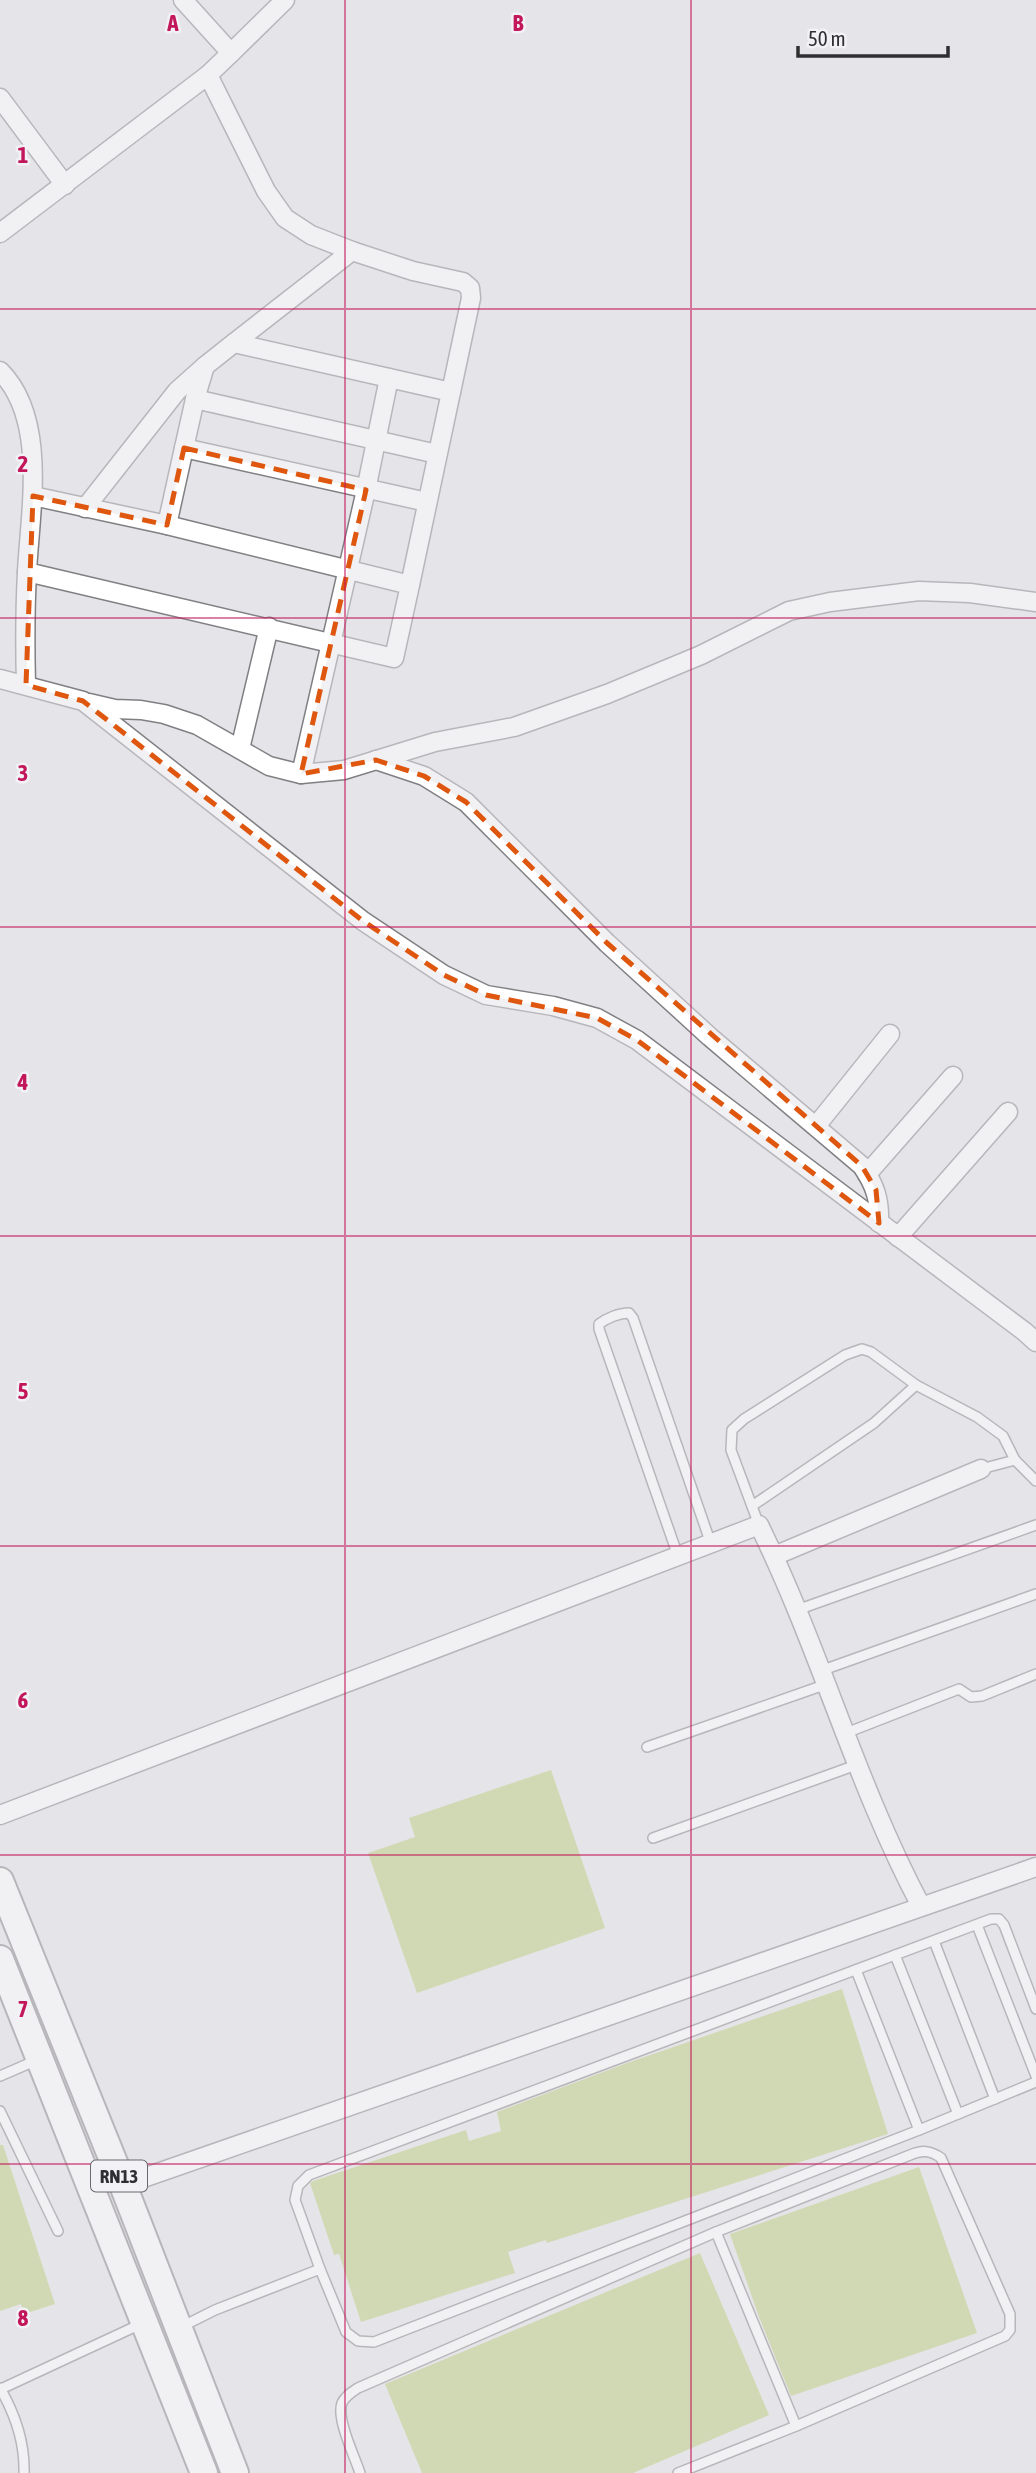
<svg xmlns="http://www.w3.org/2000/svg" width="1036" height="2473" font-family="'Asap Condensed',sans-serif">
<rect width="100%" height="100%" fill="#e5e4e8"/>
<g fill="#b9cd77">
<path d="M551,1770L605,1928L417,1993L368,1853L415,1837L409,1818Z"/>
<path d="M842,1989L888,2134L547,2243L546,2240L508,2252L515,2273L361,2322L339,2254L334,2255L310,2183L313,2181L466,2130L469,2141L501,2131L497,2112L627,2063Z"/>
<path d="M0,2145H3L55,2304L24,2314L21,2304L0,2311Z"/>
<path d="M919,2167L977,2333L791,2396L759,2317L730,2234Z"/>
<path d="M700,2253L769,2415L633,2473H422L385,2384Z"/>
</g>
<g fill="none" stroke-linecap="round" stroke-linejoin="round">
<g stroke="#807f83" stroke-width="12">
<g id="lane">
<path d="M981,1469L1015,1460"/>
<path d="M752,1506L874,1423L916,1385"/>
<path d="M759,1525L731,1450L732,1430L744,1419L845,1355L862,1349L871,1352L916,1385L977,1417L1003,1436L1015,1460L1036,1481"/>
<path d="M678,1556L599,1329V1324C607,1318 619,1313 629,1313L633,1318L711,1544"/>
<path d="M797,1610L1036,1525"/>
<path d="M823,1670L1036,1594"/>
<path d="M846,1733L959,1689L971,1697L982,1696L1036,1674"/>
<path d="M647,1747L827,1684"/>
<path d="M653,1838L859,1764"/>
<path d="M977,1925L1036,2076"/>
<path d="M934,1941L995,2099"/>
<path d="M895,1955L958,2114"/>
<path d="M856,1970L919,2130L1036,2082"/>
<path d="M0,2076L37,2060"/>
<path d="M0,2111L58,2231"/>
<path d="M716,2232L796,2426"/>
<path d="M320,2269L295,2200L298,2186L309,2175L991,1919H999L1004,1925L1036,2009"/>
<path d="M181,2327L215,2310L320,2269L346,2332L358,2341L374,2342L919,2130"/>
<path d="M0,2388C15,2414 25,2442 24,2473"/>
<path d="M1,2389L143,2323"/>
<path d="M360,2473C355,2457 336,2419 342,2403C345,2396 352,2392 358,2388L716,2232L910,2155C922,2150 930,2150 941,2158L1010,2314V2330L1005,2336L796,2426L678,2473"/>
</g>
</g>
<g stroke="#807f83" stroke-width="21">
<g id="street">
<path d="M183,0L231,53L208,75"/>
<path d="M231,53L285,0"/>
<path d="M0,98L65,185"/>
<path d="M0,233L208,75L266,191L285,218L311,235L352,251L413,271L463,282L470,288L471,298L410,585"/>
<path d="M234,343L352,251"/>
<path d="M0,371C48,419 30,511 27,572C25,610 25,648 26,685"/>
<path d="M195,399L205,366L234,343L451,392"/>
<path d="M184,448L195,399L437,454"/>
<path d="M85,508L177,391L205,366"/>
<path d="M167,525L184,448L427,502"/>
<path d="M27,572L394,658L410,585L167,525L33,496"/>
<path d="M0,679L83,701L363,921L444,975L486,995L553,1006L597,1018L637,1040L1025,1332L1036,1342"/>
<path d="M89,703L115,709L141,710L164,714L197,725L269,766L301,774L344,770L435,742L514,727L607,694L701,655L789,611L830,602L919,591L970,593L1036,602"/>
<path d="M240,749L269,627"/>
<path d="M376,760L424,776L466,802L607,943L710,1037L862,1166C875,1185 880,1200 879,1223"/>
<path d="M301,774L366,490L389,378"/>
<path d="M816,1126L890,1034"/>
<path d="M867,1174L953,1076"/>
<path d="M898,1237L1008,1112"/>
<path d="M774,1556L981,1469"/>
<path d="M0,1815L759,1525C820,1649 856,1784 921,1906"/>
<path d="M123,2185L1036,1867"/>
</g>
</g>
<g stroke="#807f83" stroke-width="30">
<g id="primary">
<path d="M0,1881L123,2185L235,2473"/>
<path d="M0,1959L204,2473"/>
</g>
</g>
<use href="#lane" stroke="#fff" stroke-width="9"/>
<use href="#street" stroke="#fff" stroke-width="18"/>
<use href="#primary" stroke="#fff" stroke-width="26"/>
</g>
<path d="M0 0H1036V2473H0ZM184,448L366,490L301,774L376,760L424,776L466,802L607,943L862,1166L876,1190L879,1223L637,1040L597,1018L486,995L444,975L363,921L83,701L26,685L33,496L167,525Z" fill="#e5e4e8" fill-opacity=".55" fill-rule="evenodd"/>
<path fill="none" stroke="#df570e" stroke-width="5" stroke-dasharray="14 9" stroke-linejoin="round" d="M184,448L366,490L301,774L376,760L424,776L466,802L607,943L862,1166L876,1190L879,1223L637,1040L597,1018L486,995L444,975L363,921L83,701L26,685L33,496L167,525Z"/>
<path fill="none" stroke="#c2185b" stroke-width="2" stroke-opacity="0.55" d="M345,0V2473M691,0V2473M0,309H1036M0,618H1036M0,927H1036M0,1236H1036M0,1546H1036M0,1855H1036M0,2164H1036"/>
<g text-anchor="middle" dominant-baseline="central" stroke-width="5" stroke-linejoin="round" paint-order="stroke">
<rect fill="#f2f1f5" stroke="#6a696c" stroke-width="2" x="91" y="2160.5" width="56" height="31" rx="5"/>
<g font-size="19" font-weight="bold" fill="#2f2f31">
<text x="119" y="2176">RN13</text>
</g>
</g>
<g font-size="23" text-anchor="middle" font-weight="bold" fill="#c2185b" stroke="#f2f1f5" stroke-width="5" stroke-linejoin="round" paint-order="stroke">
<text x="173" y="31">A</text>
<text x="518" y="31">B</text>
<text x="23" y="163">1</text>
<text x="23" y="472">2</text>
<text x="23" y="781">3</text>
<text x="23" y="1090">4</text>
<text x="23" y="1399">5</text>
<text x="23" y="1708">6</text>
<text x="23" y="2017">7</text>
<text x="23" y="2326">8</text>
</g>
<path d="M798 46v10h150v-10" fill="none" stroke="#2f2f31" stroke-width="3.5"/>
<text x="808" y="46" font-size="21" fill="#2f2f31" stroke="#f2f1f5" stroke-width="5" paint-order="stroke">50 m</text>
</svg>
